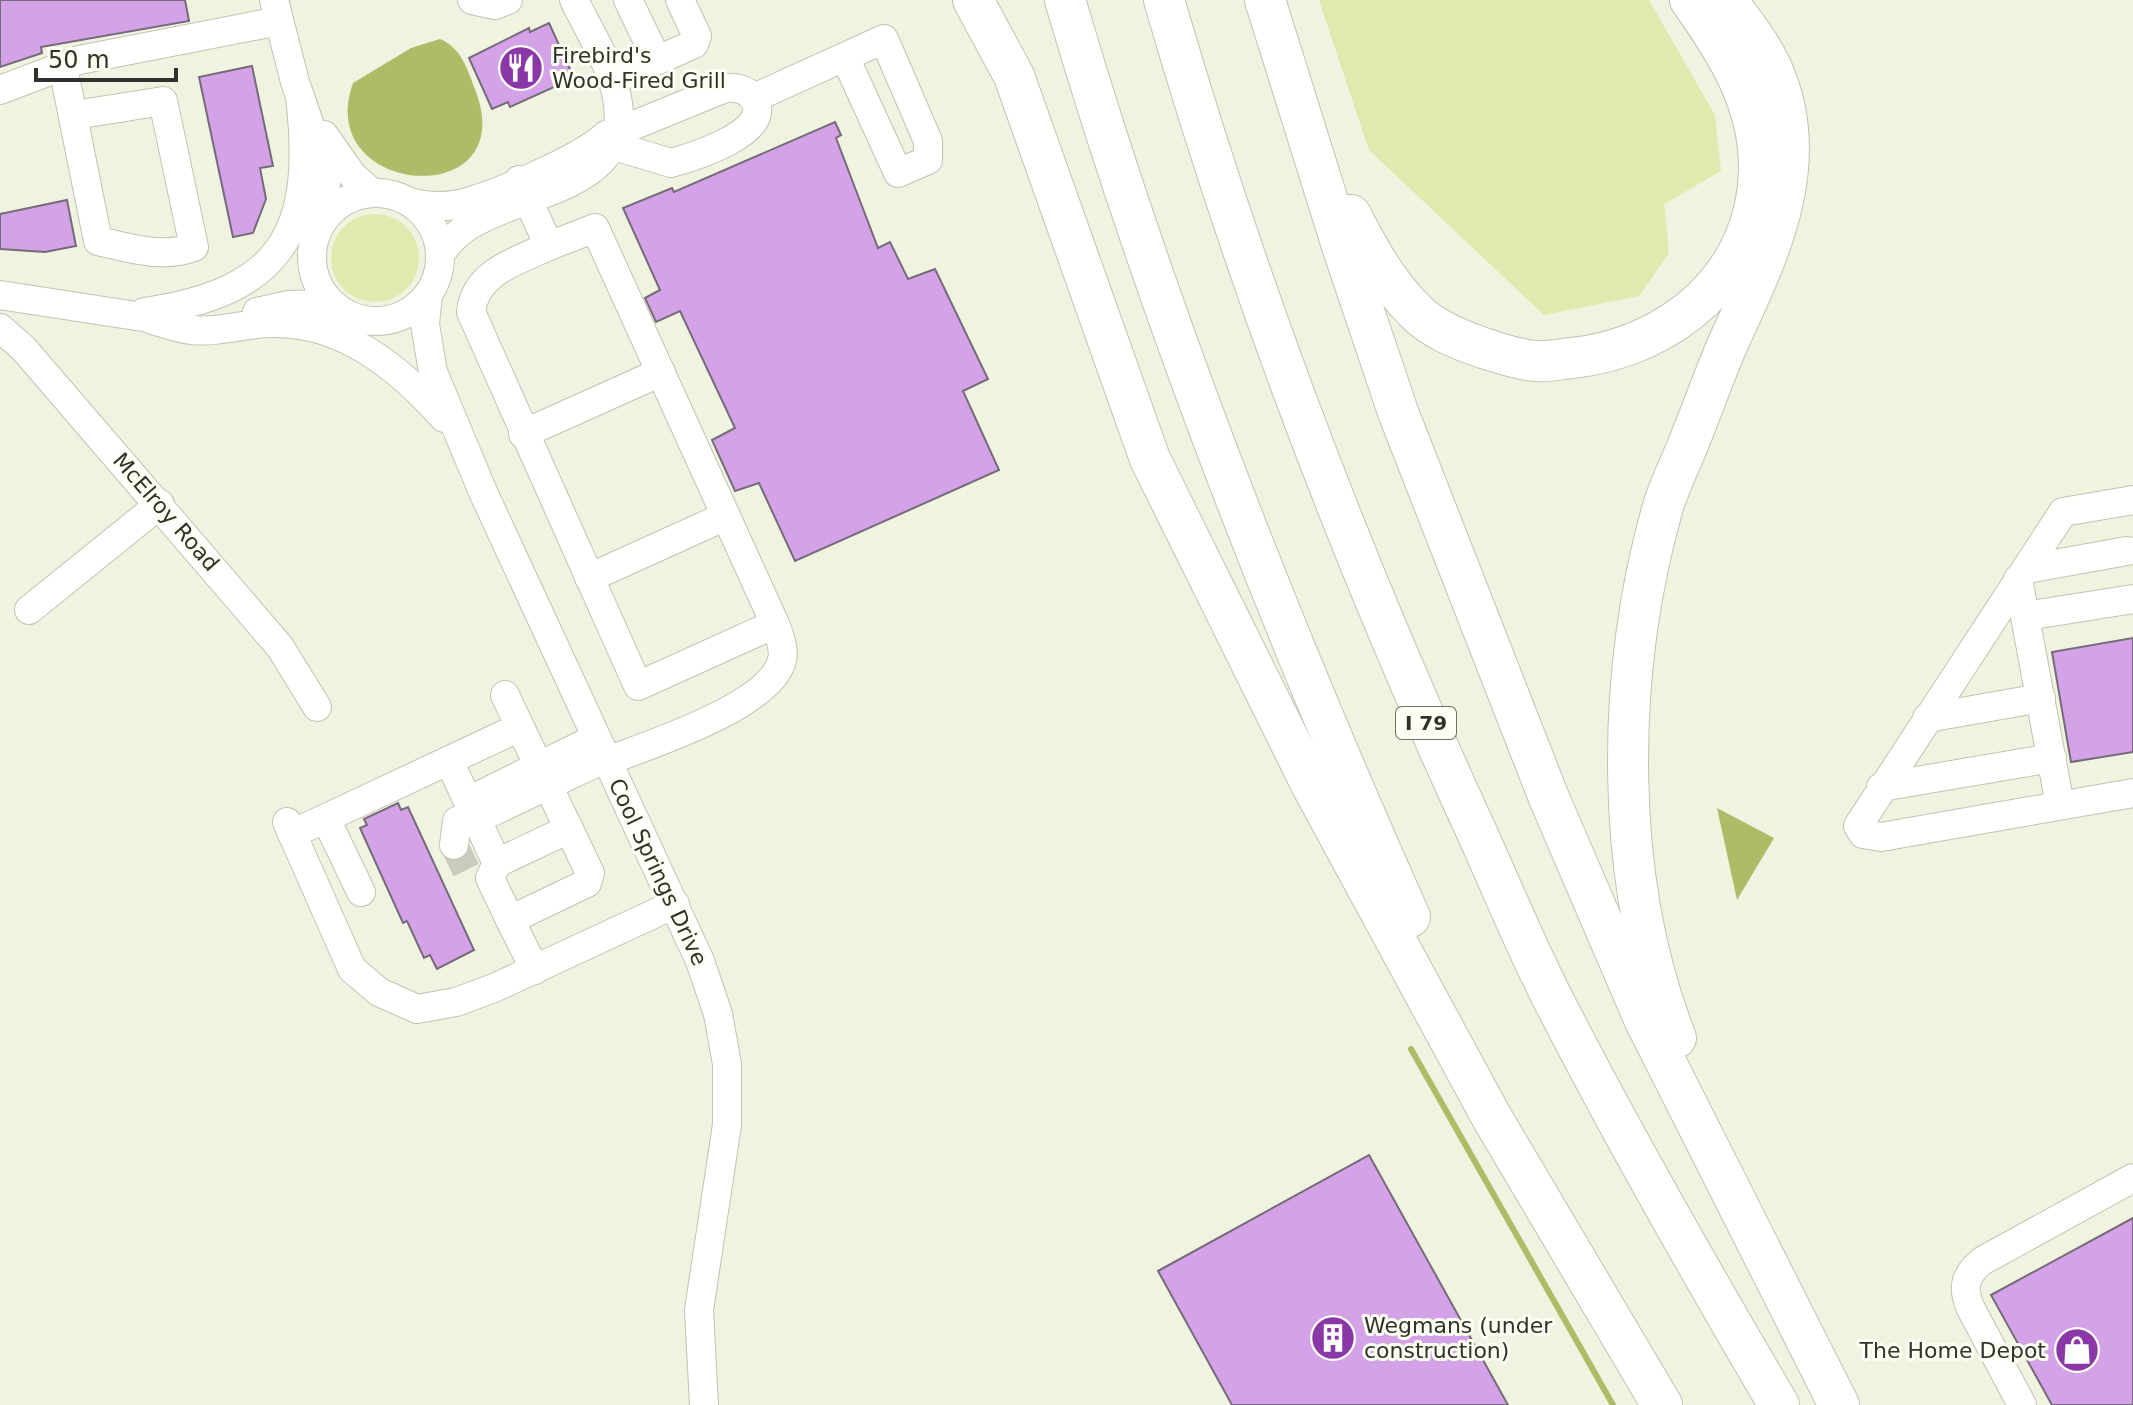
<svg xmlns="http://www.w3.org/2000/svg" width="2133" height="1405" font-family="'DejaVu Sans',sans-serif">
<rect width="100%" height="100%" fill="#eff3e0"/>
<g fill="#dfeaae">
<path d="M1319,0H1649L1715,115L1721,171L1664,204L1669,253L1639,296L1544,315L1369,150Z"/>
<circle cx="375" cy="258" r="44"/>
</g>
<g fill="#aebb67">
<path d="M440,39C462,48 468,71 476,92C521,213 312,197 353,83L411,48Z"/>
<path d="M1717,808L1774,838L1737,900Z"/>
</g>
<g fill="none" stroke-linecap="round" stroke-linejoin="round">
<path stroke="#aebb67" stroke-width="6" d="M1411,1049L1613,1405"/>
</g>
<g fill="#d3a2e7" stroke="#756b79" stroke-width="2">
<path d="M0,0H185L189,21L41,47L42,53L0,67Z"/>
<path d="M549,23L574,78L510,107L508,102L492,109L469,58L529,28L530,32Z"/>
<path d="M252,66L273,166L260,168L266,199L253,233L233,237L199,77Z"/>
<path d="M835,122L841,135L836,138L878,248L890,242L908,279L935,269L988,379L963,391L999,470L795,561L759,483L735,491L712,440L735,428L680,311L656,322L645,298L660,290L623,208L672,188L674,192Z"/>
<path d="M67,200L76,246L45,252L0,249V214Z"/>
<path d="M2133,638V752L2071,762L2052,652Z"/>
<path d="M398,803L401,810L408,807L474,950L437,969L430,955L424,958L407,921L403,923L360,828L367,825L364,819Z"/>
<path d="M1369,1155L1508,1405H1232L1158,1271Z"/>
<path d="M2133,1218V1405H2052L1991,1295Z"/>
</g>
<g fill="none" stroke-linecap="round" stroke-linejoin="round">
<path stroke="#c9ccbc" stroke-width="28" stroke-dasharray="28 14" stroke-linecap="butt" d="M454,845L469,876"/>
<g stroke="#c0c4b2" stroke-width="30">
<g id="minor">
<path d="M274,0L295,82L327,175L322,222"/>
<path d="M472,0L495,5L508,0"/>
<path d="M628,0L657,60"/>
<path d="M63,67L98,241C131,248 162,259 194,247L163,101L75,115"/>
<path d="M613,80L694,44L697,36L680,0"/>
<path d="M0,90L79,60L279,21"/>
<path d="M754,98L884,39L928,141V160L898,173L845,57"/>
<path d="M324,135L353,176L372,193"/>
<path d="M611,145L671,163C693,157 777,131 753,98C747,89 735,87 725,88L615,133"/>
<path d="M519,180L549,246C517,261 475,272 471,312L638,686L775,624"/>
<circle cx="376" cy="257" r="64"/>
<path d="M409,202C430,207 451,208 471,201C504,191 583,157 606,135"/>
<path d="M549,246L595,228L775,624C779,634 785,649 782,660C771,706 649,745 607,761"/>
<path d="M440,255C456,228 481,218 509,207C538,195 580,184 602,160C645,113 595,44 574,0"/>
<path d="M0,295L169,321"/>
<path d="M428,295L425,324L433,372L483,492L700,961L718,1014L727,1064V1125L699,1310L704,1405"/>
<path d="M144,312C282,292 316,233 300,97"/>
<path d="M257,312L289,305L332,304"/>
<path d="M150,319C164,323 178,329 192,330C218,333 246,323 272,323C343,321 400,369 444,418"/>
<path d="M0,328L24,349L280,647L317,707"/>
<path d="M523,434L661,372"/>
<path d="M2133,500L2063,512L1858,826L1863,834L1881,837L2133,793"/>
<path d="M2026,569L2127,551"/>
<path d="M589,578L726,516"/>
<path d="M2018,579L2060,805"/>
<path d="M29,610L160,504"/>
<path d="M2026,616L2133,599"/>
<path d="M505,695L520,727"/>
<path d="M1927,718L2041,698"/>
<path d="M449,761L497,863L490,878L510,920"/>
<path d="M1881,787L2052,758"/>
<path d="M468,801L596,738"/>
<path d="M326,819L361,892"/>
<path d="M477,819L606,758"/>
<path d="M287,822L352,969L379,992L417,1009L456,1002L494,988L675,904"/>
<path d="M292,834L520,727L590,873L587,883L510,920L535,970"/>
<path d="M454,845L457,821L474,813"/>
<path d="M497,863L569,829"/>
<path d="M2022,1405L1970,1307C1962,1287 1965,1275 1982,1261L2133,1178"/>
</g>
</g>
<g stroke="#c0c4b2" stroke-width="42">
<g id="highway">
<path d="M973,0L1014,76L1150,459L1312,786L1491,1116L1662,1405"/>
<path d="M1065,0C1157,313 1277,619 1410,917"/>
<path d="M1164,0C1246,283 1350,557 1473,824C1501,885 1526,948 1557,1007C1626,1142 1702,1274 1779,1405"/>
<path d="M1265,0L1342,246L1398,412L1549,798L1645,1021L1839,1405"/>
<path d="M1351,215C1368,249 1387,283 1415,311C1432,329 1460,340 1483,348C1500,353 1518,360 1536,361C1548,362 1561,359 1572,358C1672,347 1757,276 1759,170C1760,104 1727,52 1690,0"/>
<path d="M1676,1038C1613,877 1616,674 1662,510C1669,485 1682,461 1691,437C1704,405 1715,373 1729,341C1768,256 1814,165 1773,71C1762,45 1743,23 1727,0"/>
</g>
</g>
<use href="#minor" stroke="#fff" stroke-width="28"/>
<use href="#highway" stroke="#fff" stroke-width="40"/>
</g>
<defs>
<g id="restaurant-disc" transform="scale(2.3)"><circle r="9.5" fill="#8a38a7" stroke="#fdfff4"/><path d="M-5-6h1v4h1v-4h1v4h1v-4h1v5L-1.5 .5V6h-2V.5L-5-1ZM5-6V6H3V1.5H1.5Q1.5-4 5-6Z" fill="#fff"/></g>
<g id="building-disc" transform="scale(2.3)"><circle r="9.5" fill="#8a38a7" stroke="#fdfff4"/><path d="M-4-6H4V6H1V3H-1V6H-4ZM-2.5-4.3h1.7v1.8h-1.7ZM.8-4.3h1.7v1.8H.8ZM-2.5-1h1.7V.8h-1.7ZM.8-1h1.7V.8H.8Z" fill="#fff"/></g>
<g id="shop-disc" transform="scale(2.3)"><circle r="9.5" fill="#8a38a7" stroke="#fdfff4"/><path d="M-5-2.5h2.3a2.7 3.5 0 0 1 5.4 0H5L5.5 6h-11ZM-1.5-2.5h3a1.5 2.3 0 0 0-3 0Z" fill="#fff"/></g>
</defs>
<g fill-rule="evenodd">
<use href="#restaurant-disc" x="521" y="68"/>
<use href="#building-disc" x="1333" y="1338"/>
<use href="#shop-disc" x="2077" y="1350"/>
</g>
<g text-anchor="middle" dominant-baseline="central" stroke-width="6" stroke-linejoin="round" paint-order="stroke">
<rect fill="#fdfff4" stroke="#6e7067" stroke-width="2" x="1396" y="707" width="60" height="32" rx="6"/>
<g font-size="20" font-weight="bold" fill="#31322b">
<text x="1426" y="723">I 79</text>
</g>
<g font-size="22" fill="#31322b" stroke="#fdfff4" text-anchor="start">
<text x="552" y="55">Firebird's<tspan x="552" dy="25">Wood-Fired Grill</tspan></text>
<text x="1364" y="1325">Wegmans (under<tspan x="1364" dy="25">construction)</tspan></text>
<text x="2046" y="1350" text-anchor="end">The Home Depot</text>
</g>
<g font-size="22" fill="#31322b" stroke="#fdfff4">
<text transform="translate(166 512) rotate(49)">McElroy Road</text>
<text transform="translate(658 872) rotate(65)">Cool Springs Drive</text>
</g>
</g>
<path d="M36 68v12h140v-12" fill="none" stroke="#31322b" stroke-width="4"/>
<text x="48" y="68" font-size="24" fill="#31322b" stroke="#fdfff4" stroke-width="6" paint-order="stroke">50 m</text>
</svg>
